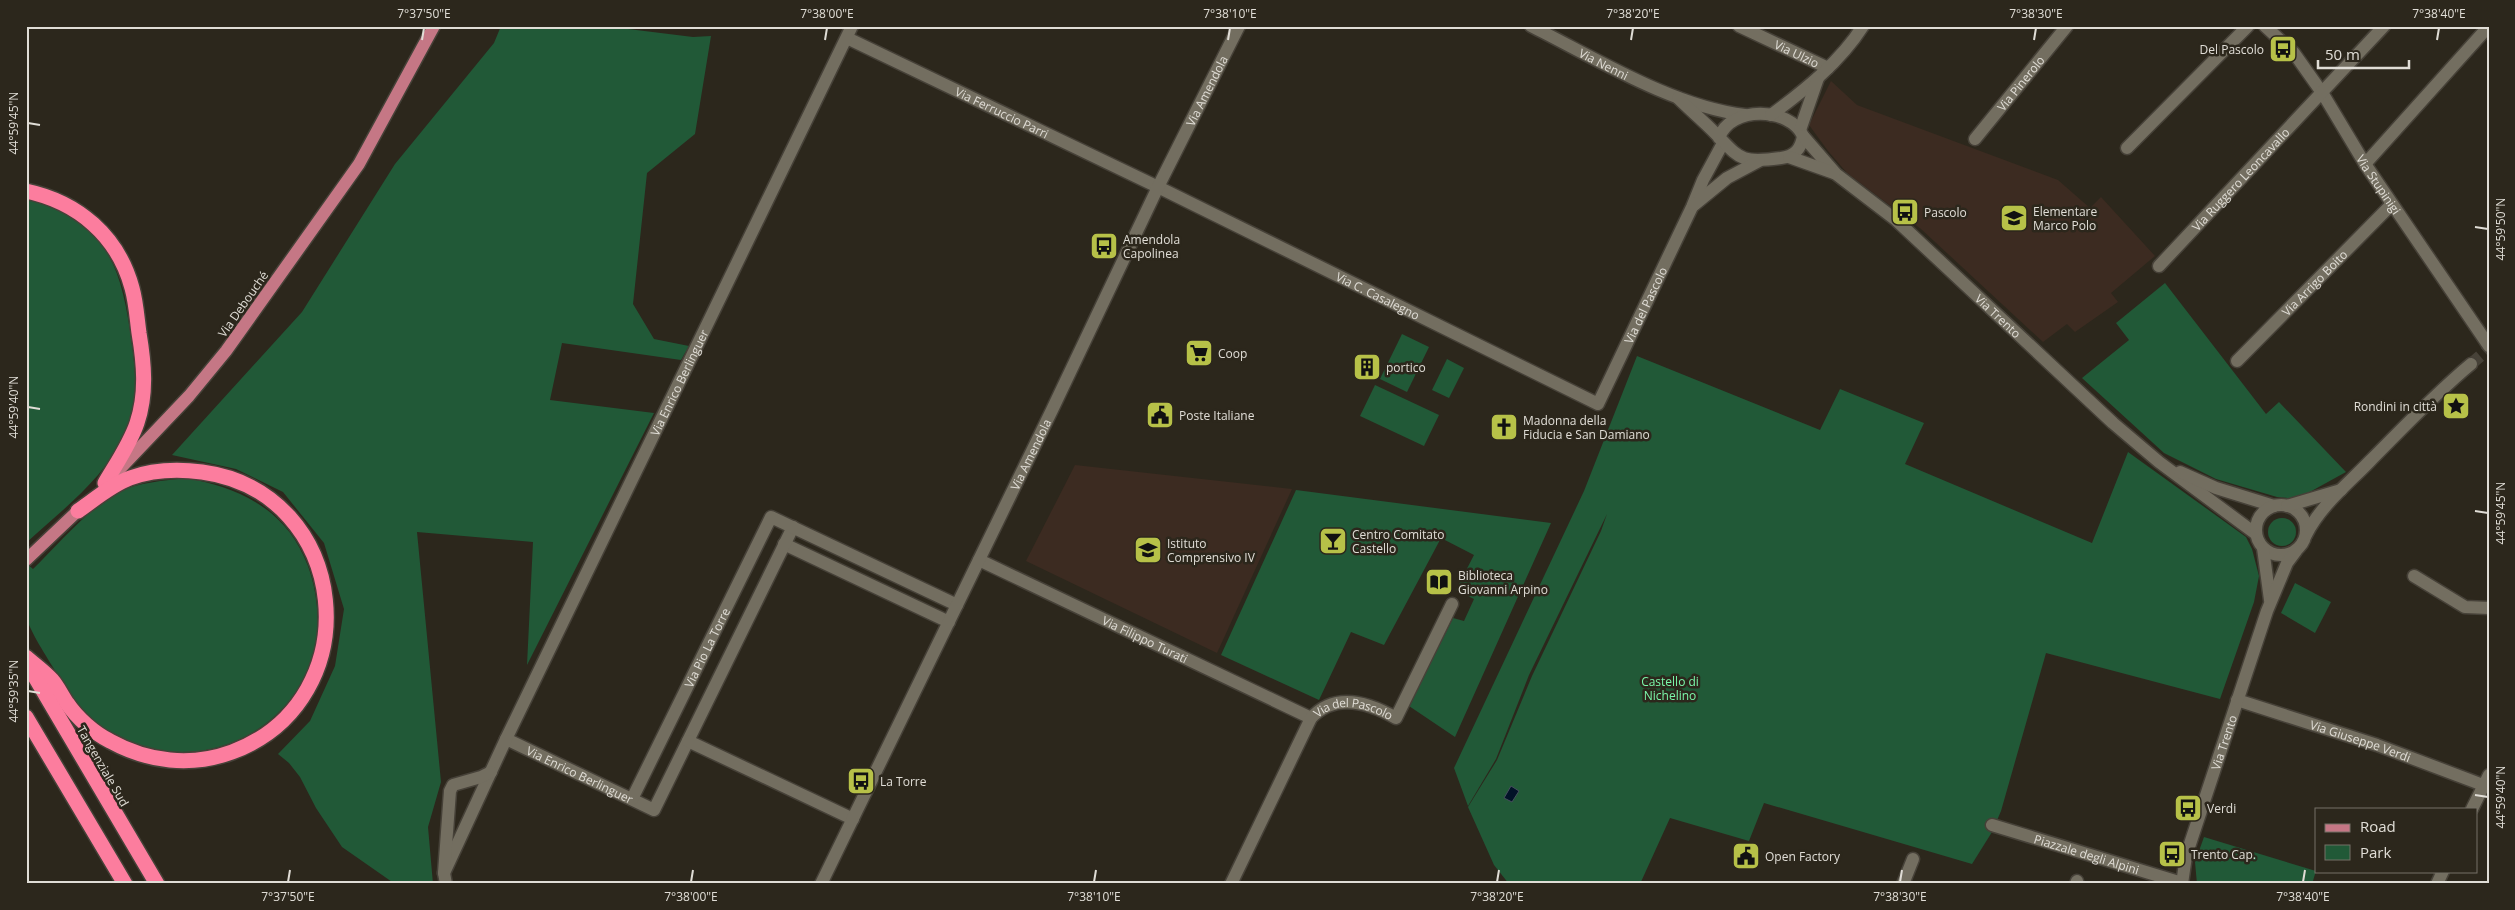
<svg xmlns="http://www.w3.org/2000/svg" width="2515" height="910" font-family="'Open Sans',sans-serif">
<rect width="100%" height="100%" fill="#2c271c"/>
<g fill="#3c2b21">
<path d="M1831,81L1857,105L2058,180L2090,208L2101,197L2155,256L2111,293L2118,302L2075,332L2067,324L2043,342L1921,229L1847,173L1828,151L1809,125Z"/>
<path d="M1075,465L1292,489L1217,653L1026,561Z"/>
</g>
<g fill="#215937">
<path d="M501,26H604L693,37L711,36L695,134L647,173L633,304L654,339L689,346L681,360L562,343L550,400L654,413L527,665L533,542L417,532L441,782L428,827L433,884H395L342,847L316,808L300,777L289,763L278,754L310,721L335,666L344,609L324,543L283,492L236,469L172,455L302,312L395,164L494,43Z"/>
<path d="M26,198C108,220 122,268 132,345C136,375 139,406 125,434C104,479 62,510 26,543Z"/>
<path d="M2165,283L2266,414L2279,402L2346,472L2297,499L2277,497L2216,479L2164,453L2082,378L2129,340L2116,323Z"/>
<path d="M1402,334L1429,347L1407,392L1380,379Z"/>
<path d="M1637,356L1820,430L1840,389L1924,423L1905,464L2092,543L2128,452L2246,537L2252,549L2259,576L2254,602L2220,699L2046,653L2001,811L1992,832L1972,864L1764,803L1749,841L1670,818L1640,884H1509L1494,865L1468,807L1497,760L1532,676L1601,531L1607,514L1529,675L1496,759L1468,806L1454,768L1584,491Z"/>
<path d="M1447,359L1464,368L1449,398L1432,390Z"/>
<path d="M1375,385L1439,415L1424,446L1360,416Z"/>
<path d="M186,478C241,488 287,510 308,566C320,599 322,640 307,673C279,733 209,765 146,747C127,742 108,733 93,720C77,707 67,690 56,672C48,659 29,630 26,616C23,600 26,579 26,563L33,569C59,544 86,510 119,492C138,482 164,481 186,478Z"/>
<path d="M1296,490L1551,523L1455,737L1409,706L1453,618L1464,621L1474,599L1456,590L1474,555L1441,538L1384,645L1351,632L1319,700L1221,655Z"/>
<circle cx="2282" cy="532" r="14"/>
<path d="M2295,583L2331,602L2315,633L2281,613Z"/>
<path d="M2204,837L2316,871L2312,884H2197L2195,862Z"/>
</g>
<path fill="#021227" stroke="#454f5c" d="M1511,786L1519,791L1512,802L1504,798Z"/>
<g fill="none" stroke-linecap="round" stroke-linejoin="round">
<path stroke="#474238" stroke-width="12" stroke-dasharray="12 6" stroke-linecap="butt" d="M2471,364L2486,351"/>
<g stroke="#464138" stroke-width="15">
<g id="minor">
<path id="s1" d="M1531,26C1595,58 1674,107 1745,115"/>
<path id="s2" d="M1739,26L1828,68"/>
<path id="s3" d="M2265,26L2294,53L2323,94L2365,164L2489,346"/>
<path id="s4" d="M847,38L1158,187L1598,404L1692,207L1703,180L1723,143"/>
<path d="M1678,98C1689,109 1701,119 1712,130C1740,158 1738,164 1781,158C1795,156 1801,149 1803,136C1790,107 1730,105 1719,138"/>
<path d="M1771,115C1805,90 1840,62 1863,26"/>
<path d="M1800,130L1818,78"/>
<path id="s5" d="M1803,136L1836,174L1896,220L2113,423L2159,462L2256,534"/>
<path id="s6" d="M1975,139L2067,26"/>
<path d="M2127,148L2248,26"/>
<path d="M1789,157L1834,173"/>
<path d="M2365,164L2489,26"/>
<path d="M1694,205L1727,178L1759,161"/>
<path id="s7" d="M2159,266L2384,26"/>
<path id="s8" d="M2237,361L2392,204"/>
<path d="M2180,472L2216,488L2274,506"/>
<circle cx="2281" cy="530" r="25"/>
<path d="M2287,506L2341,490"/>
<path d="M2306,535C2320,506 2349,483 2371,460C2404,427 2436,393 2471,364"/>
<path d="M784,544L949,622"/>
<path d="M2263,548L2270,600"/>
<path id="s9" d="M979,560L1311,718"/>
<path d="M2414,576L2465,607L2489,608"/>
<path id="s10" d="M2237,700L2377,745L2483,785"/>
<path id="s11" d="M506,739L654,810L793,527"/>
<path d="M688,741L853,819"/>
<path id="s12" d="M632,799L771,517L957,605"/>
<path d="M2472,809L2489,775"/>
<path id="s13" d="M1992,825L2182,883"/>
<path id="s14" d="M444,873L506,739L852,26"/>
<path d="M446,884L444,873L450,791L453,785L481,777L491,772"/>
<path id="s15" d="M821,884L1052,410L1158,187L1239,26"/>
<path id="s16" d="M1231,884L1311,718C1335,692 1368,702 1396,718L1452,604"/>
<path d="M1903,884L1913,859"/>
<path d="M2076,884L2077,881"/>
<path id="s17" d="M2182,884L2186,856L2267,611L2287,563L2296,551"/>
<path d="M2437,884L2443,871"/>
</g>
</g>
<g stroke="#464138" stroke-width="15">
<g id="major">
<path d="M114,475L189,396L226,351L359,164L434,26"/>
<path d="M26,560L84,505"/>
</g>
</g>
<g stroke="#464138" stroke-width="18">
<g id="highway">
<path d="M26,191C78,202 118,236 132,288C136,302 137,318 139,333C144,363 147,393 137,423C130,444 116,464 105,483"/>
<path d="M26,657C35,665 45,672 52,680C58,687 62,696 67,703C77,718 94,733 110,741C148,762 191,767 232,752C372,700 351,492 202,472C179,469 152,470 130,478C111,485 94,500 78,511"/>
<path d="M28,665L157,884"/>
<path d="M26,717L125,884"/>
</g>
</g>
<use href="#minor" stroke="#736e60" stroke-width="12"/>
<use href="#major" stroke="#c57785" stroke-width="12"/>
<use href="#highway" stroke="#fc7d9e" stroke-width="15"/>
</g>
<path fill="none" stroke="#e0ddd6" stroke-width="2" d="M422,40L424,28M825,40L827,28M1228,40L1230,28M1631,40L1633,28M2034,40L2036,28M2437,40L2439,28M28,123L40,125M2475,227L2488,229M28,407L40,409M2475,511L2488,513M28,691L40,693M2475,795L2488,797M288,882L290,870M691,882L693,870M1094,882L1096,870M1497,882L1499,870M1900,882L1902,870M2303,882L2305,870"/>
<defs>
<g id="bus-square" transform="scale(1.4375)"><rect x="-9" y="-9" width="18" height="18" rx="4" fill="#b7c148" stroke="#2c271c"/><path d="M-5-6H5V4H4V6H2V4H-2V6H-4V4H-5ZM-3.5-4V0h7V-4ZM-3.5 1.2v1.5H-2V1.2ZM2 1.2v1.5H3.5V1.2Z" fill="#111"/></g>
<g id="school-square" transform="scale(1.4375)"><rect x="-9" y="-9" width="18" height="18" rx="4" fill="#b7c148" stroke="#2c271c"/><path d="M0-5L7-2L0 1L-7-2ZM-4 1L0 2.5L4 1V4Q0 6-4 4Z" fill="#111"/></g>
<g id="supermarket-square" transform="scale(1.4375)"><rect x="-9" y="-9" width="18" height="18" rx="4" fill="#b7c148" stroke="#2c271c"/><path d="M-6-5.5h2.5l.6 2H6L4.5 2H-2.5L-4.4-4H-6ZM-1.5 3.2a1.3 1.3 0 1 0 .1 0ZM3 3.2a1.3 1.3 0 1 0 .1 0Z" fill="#111"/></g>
<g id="building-square" transform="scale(1.4375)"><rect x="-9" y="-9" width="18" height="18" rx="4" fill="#b7c148" stroke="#2c271c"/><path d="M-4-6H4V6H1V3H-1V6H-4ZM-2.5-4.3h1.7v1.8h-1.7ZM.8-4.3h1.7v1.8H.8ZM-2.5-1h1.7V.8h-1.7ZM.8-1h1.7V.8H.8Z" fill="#111"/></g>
<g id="sight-square" transform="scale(1.4375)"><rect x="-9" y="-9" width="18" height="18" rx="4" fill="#b7c148" stroke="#2c271c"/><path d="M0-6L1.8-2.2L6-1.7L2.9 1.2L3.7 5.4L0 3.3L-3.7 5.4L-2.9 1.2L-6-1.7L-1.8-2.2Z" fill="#111"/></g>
<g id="civic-square" transform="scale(1.4375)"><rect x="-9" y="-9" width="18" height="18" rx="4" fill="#b7c148" stroke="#2c271c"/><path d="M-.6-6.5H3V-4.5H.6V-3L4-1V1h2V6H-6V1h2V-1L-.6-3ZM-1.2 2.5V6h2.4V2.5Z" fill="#111"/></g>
<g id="church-square" transform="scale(1.4375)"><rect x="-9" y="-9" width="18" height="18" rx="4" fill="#b7c148" stroke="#2c271c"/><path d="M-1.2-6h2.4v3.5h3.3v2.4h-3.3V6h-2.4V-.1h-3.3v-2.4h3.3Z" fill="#111"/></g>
<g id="bar-square" transform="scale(1.4375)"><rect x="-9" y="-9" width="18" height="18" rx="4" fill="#b7c148" stroke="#2c271c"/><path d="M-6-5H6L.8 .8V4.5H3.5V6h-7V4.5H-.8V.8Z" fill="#111"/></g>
<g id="library-square" transform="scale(1.4375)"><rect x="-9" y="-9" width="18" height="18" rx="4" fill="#b7c148" stroke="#2c271c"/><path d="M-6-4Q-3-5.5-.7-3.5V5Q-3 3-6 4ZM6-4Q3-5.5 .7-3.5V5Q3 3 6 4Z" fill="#111"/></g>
</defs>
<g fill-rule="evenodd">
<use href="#bus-square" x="2283" y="49"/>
<use href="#bus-square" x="1905" y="212"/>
<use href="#school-square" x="2014" y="218"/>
<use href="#bus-square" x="1104" y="246"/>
<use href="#supermarket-square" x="1199" y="353"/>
<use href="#building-square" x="1367" y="367"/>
<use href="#sight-square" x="2456" y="406"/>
<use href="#civic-square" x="1160" y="415"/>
<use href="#church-square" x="1504" y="427"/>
<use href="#bar-square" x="1333" y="541"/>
<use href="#school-square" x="1148" y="550"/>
<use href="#library-square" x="1439" y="582"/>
<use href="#bus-square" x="861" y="781"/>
<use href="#bus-square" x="2188" y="808"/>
<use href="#bus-square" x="2172" y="854"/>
<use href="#civic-square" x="1746" y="856"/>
</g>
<g text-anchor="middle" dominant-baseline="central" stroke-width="5" stroke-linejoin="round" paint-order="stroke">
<g font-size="12" fill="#e0ddd6" stroke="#2c271c" text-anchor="start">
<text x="2264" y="49" text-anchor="end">Del Pascolo</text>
<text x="2033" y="211">Elementare<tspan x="2033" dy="14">Marco Polo</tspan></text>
<text x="1924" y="212">Pascolo</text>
<text x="1123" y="239">Amendola<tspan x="1123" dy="14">Capolinea</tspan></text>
<text x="1218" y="353">Coop</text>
<text x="1386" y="367">portico</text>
<text x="2437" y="406" text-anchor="end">Rondini in città</text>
<text x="1179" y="415">Poste Italiane</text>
<text x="1523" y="420">Madonna della<tspan x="1523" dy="14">Fiducia e San Damiano</tspan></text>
<text x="1352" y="534">Centro Comitato<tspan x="1352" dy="14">Castello</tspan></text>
<text x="1167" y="543">Istituto<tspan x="1167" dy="14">Comprensivo IV</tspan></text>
<text x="1458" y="575">Biblioteca<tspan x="1458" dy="14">Giovanni Arpino</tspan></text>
<text x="880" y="781">La Torre</text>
<text x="2207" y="808">Verdi</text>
<text x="2191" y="854">Trento Cap.</text>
<text x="1765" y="856">Open Factory</text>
</g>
<g font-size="12" fill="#e0ddd6" stroke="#2c271c">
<text stroke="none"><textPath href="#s2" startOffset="64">Via Ulzio</textPath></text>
<text stroke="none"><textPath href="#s1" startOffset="82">Via Nenni</textPath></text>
<text stroke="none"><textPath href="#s6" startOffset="72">Via Pinerolo</textPath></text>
<text stroke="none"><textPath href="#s15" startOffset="882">Via Amendola</textPath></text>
<text stroke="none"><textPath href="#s4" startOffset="172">Via Ferruccio Parri</textPath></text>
<text stroke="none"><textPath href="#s7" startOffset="119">Via Ruggero Leoncavallo</textPath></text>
<text stroke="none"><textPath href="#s3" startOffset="196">Via Stupinigi</textPath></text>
<text stroke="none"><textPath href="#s8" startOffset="110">Via Arrigo Boito</textPath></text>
<text stroke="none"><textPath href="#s4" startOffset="590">Via C. Casalegno</textPath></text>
<text transform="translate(243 304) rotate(-55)">Via Debouché</text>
<text stroke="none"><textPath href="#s4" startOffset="945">Via del Pascolo</textPath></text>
<text stroke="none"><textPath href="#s5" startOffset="266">Via Trento</textPath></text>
<text stroke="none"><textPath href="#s14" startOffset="544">Via Enrico Berlinguer</textPath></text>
<text stroke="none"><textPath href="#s15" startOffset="478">Via Amendola</textPath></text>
<text stroke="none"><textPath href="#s9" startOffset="184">Via Filippo Turati</textPath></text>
<text stroke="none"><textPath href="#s12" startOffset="169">Via Pio La Torre</textPath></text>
<text stroke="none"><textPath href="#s16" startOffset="231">Via del Pascolo</textPath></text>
<text stroke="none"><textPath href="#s10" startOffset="130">Via Giuseppe Verdi</textPath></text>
<text stroke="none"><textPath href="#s17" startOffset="148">Via Trento</textPath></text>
<text transform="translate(103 766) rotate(60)">Tangenziale Sud</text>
<text stroke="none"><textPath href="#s11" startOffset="82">Via Enrico Berlinguer</textPath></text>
<text stroke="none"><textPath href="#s13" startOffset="99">Piazzale degli Alpini</textPath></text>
</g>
<g font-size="12" fill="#7bf8aa" stroke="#2c271c">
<text x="1670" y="681">Castello di<tspan x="1670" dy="14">Nichelino</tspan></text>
</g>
</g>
<rect width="2515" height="910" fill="none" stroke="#2c271c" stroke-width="55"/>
<rect x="2315" y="808" width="162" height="65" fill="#2c271c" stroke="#747066"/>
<rect x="2325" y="824" width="25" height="8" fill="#c57785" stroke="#747066"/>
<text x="2360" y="832" font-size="15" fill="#e0ddd6">Road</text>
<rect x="2325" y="845" width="25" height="15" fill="#215937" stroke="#747066"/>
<text x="2360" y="858" font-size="15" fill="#e0ddd6">Park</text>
<path d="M2318 60v8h91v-8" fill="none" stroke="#e0ddd6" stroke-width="2.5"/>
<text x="2325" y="60" font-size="15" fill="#e0ddd6" stroke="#2c271c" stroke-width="4" paint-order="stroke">50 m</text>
<rect x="28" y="28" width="2460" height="854" fill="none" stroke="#e0ddd6" stroke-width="2"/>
<g font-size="12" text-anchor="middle" fill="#e0ddd6">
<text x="424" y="18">7°37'50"E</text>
<text x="827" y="18">7°38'00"E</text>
<text x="1230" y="18">7°38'10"E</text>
<text x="1633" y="18">7°38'20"E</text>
<text x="2036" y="18">7°38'30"E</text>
<text x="2439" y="18">7°38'40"E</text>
<text transform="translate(14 123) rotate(-90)" y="4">44°59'45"N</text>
<text transform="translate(2501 229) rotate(-90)" y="4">44°59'50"N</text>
<text transform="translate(14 407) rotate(-90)" y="4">44°59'40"N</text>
<text transform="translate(2501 513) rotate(-90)" y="4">44°59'45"N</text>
<text transform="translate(14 691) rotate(-90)" y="4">44°59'35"N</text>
<text transform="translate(2501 797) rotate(-90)" y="4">44°59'40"N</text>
<text x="288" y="901">7°37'50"E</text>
<text x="691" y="901">7°38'00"E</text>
<text x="1094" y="901">7°38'10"E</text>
<text x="1497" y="901">7°38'20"E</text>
<text x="1900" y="901">7°38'30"E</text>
<text x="2303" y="901">7°38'40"E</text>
</g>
</svg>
